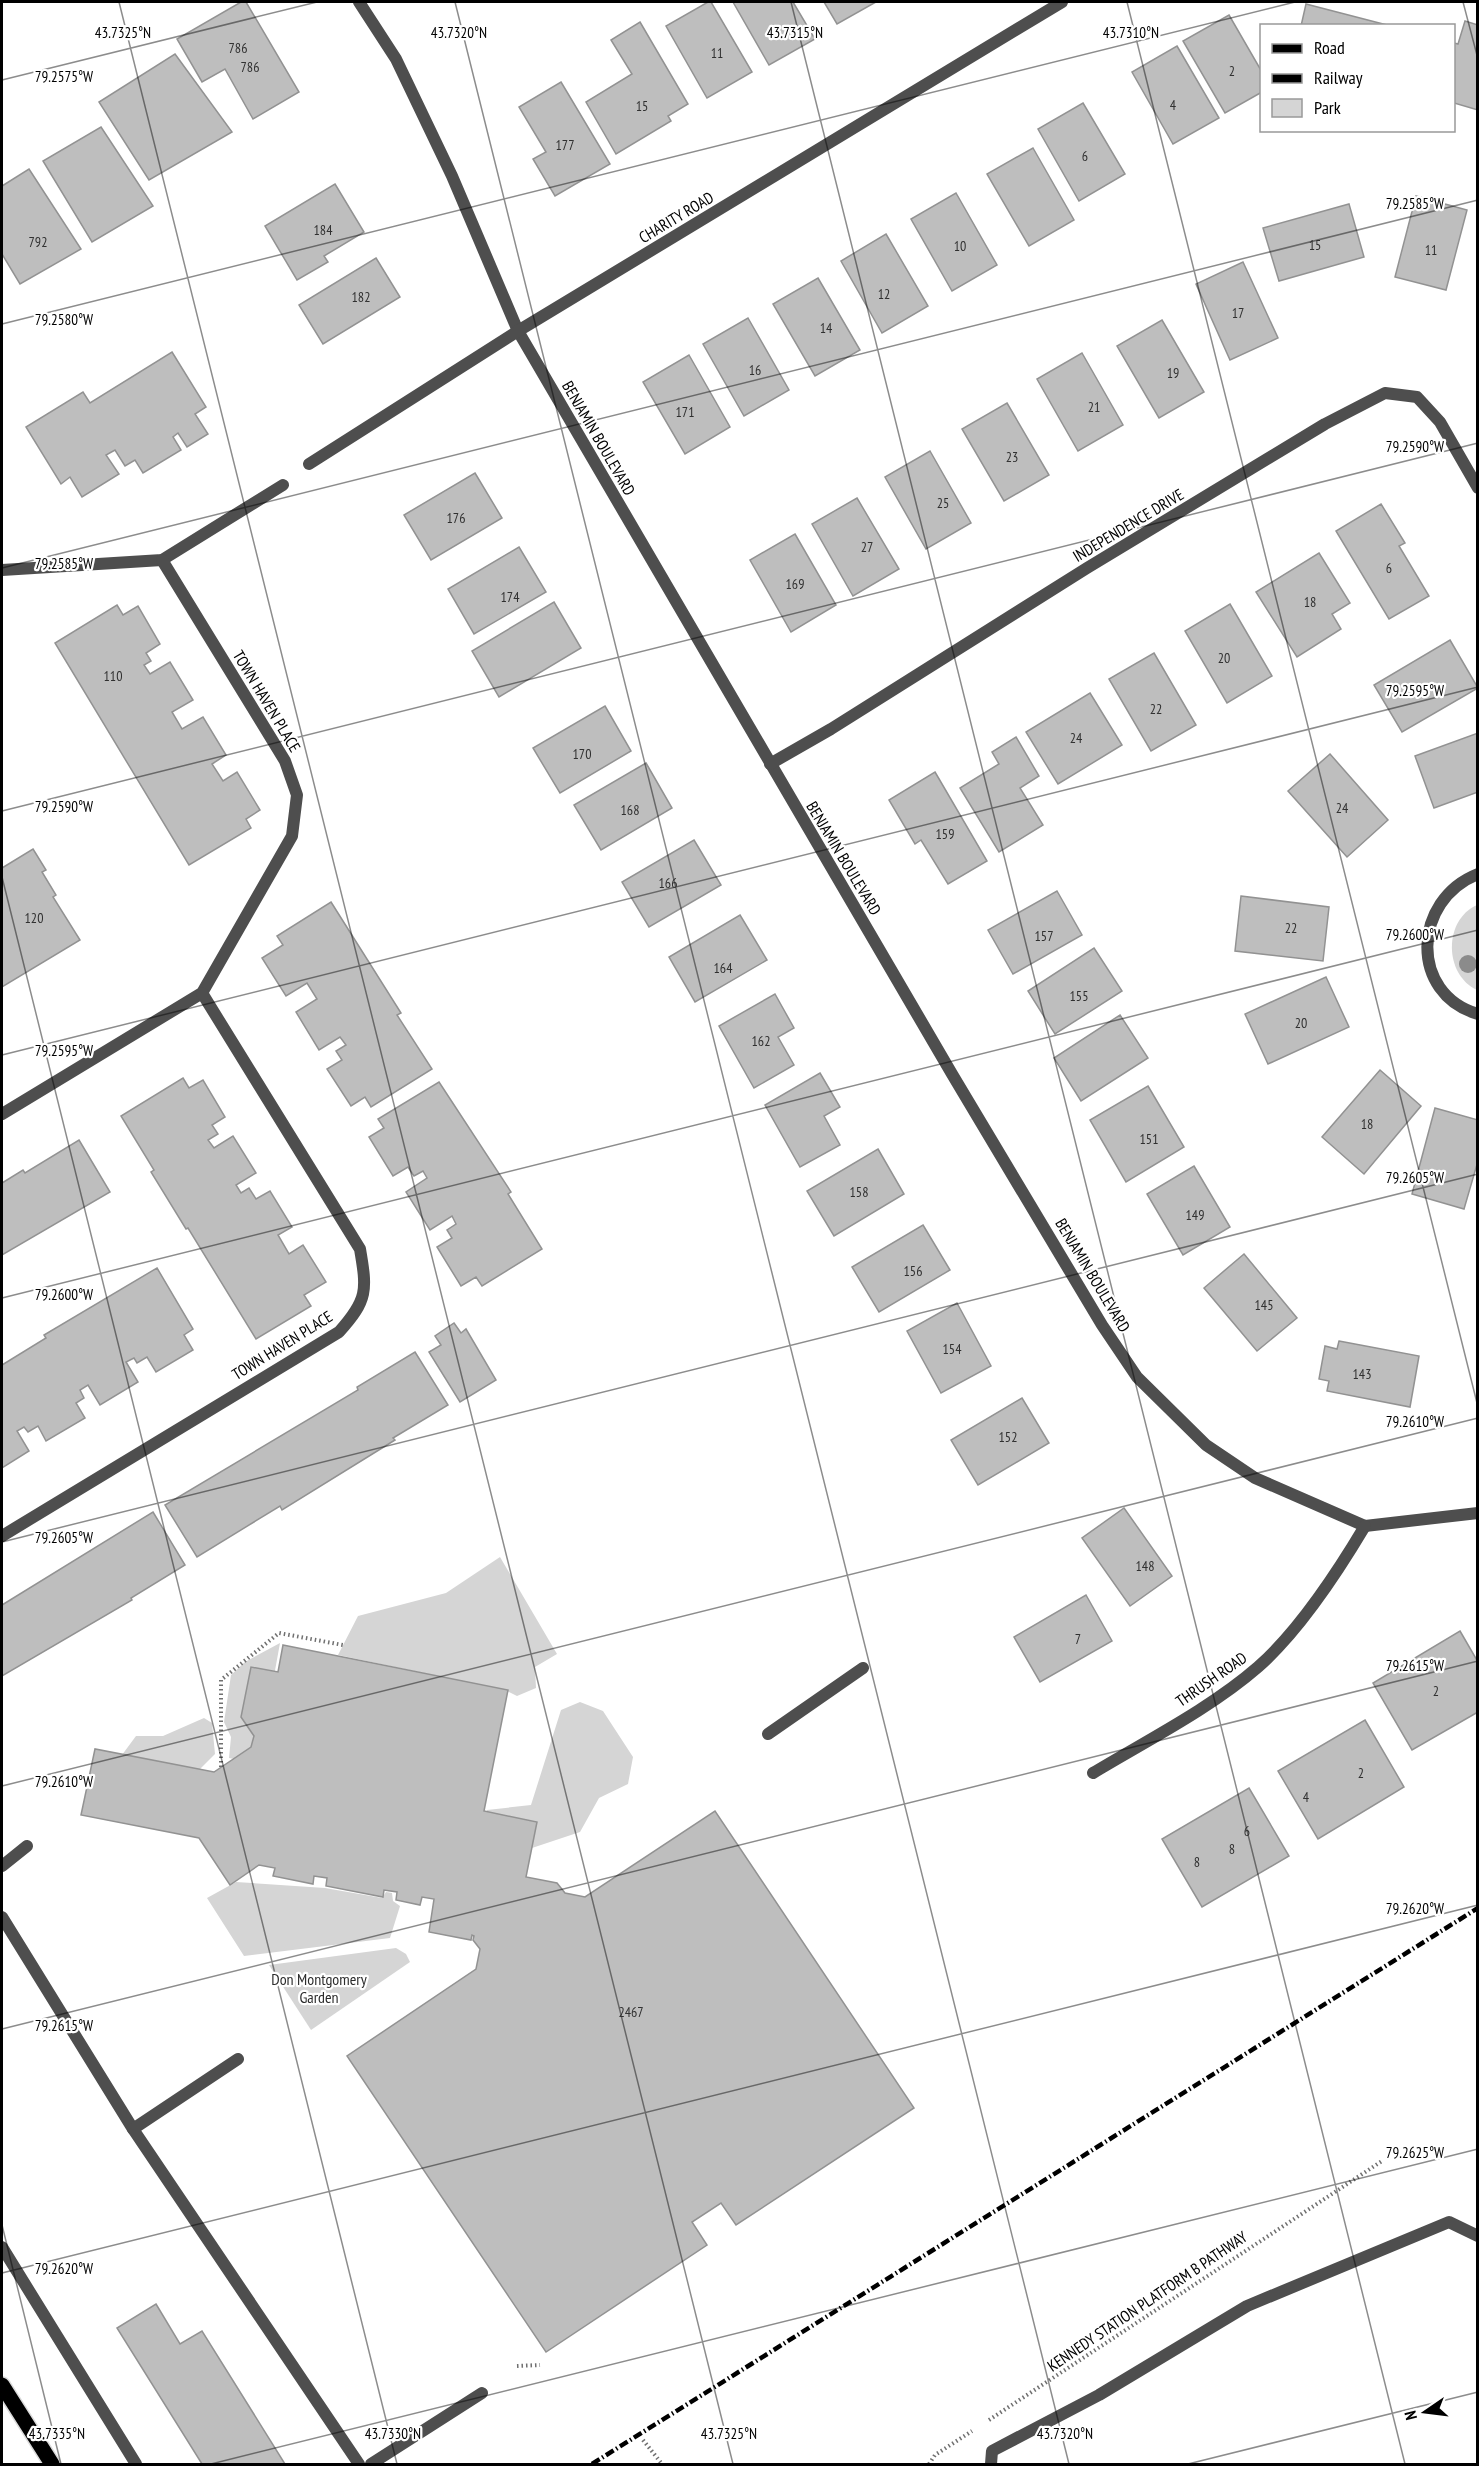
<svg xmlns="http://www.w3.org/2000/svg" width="1479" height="2466" font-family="'PT Sans Narrow',sans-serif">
<rect width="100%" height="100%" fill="#fff"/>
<g fill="#d5d5d5">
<path d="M1477,905V990C1444,975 1443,920 1477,905Z"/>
<path d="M500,1557L557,1654L535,1667L536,1688L517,1696L505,1690L338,1655L358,1616L446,1593Z"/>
<path d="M280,1643L258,1764L229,1758L231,1737L224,1722L231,1675L245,1662Z"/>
<path d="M580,1702L603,1711L633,1757L628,1784L599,1798L580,1832L529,1849L477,1859L487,1810L531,1805L561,1710Z"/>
<path d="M204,1718L212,1723L215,1754L193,1776L119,1759L136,1736H163Z"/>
<path d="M236,1882L325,1888L382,1898L386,1892L392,1893L393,1901L400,1906L390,1938L244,1956L207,1898Z"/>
<path d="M396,1948L406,1954L410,1962L311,2030L269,1965Z"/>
</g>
<g fill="#bebebe" stroke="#929292" stroke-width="1.5">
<path d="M241,2H246L299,92L253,119L225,69L202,82L177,39Z"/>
<path d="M708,2H711L752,72L707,98L666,26Z"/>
<path d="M733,2H793L815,39L769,65Z"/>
<path d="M824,2H876L837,24Z"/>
<path d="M1306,4L1387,25L1301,26Z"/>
<path d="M1229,15L1262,72V92L1225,113L1183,41Z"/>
<path d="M1465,21L1478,25V110L1454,103V43L1458,44Z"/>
<path d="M640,22L688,104L668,116L671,121L616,154L586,102L632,74L611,40Z"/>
<path d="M1177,46L1219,118L1173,144L1132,72Z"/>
<path d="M175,54L232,132L149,180L99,102Z"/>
<path d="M561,82L610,164L555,196L533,159L546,152L519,107Z"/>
<path d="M1083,103L1125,174L1079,201L1038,129Z"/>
<path d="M101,127L153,206L92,242L43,161Z"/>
<path d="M1033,148L1074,220L1029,246L987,174Z"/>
<path d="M29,169L81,249L20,284L2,254V186Z"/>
<path d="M335,184L364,232L324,256L328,262L297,280L265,226Z"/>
<path d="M956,193L997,265L952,291L911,219Z"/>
<path d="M1416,196L1467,210L1446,290L1395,277Z"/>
<path d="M1349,204L1364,257L1279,281L1263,228Z"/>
<path d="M886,234L928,306L882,333L841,261Z"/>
<path d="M376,258L400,297L323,344L299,305Z"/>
<path d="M1243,262L1278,338L1230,360L1196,284Z"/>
<path d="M818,278L860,350L815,376L773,304Z"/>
<path d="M748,318L789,390L744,416L703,344Z"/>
<path d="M1162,320L1204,392L1159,418L1117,346Z"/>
<path d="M172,352L206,407L195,414L208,434L187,447L178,433L173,437L181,450L143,473L135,460L125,466L115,450L106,455L119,474L82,497L70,477L61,484L26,427L83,392L90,403Z"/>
<path d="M1082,353L1123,425L1078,451L1037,379Z"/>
<path d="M689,355L730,427L685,454L643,382Z"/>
<path d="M1007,403L1049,475L1004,501L962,429Z"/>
<path d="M930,451L971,523L926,549L885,477Z"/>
<path d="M475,473L502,518L431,560L404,515Z"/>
<path d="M857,498L899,569L853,596L812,524Z"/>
<path d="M1381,504L1405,543L1399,546L1429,596L1389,619L1336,531Z"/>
<path d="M795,534L836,605L791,632L750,560Z"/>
<path d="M519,547L546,592L474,634L448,589Z"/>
<path d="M1319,553L1350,603L1332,614L1341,629L1297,657L1256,592Z"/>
<path d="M554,602L581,648L499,697L472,651Z"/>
<path d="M1230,604L1272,676L1227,703L1185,631Z"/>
<path d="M117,605L123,615L138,606L160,644L146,653L151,661L144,665L150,674L170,662L193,700L172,712L182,729L203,717L226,755L212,764L223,781L237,772L260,810L246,819L251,828L189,865L55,643Z"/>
<path d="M1450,640L1478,688L1402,732L1374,685Z"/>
<path d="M1154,653L1196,725L1151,751L1109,679Z"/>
<path d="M1090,693L1122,745L1058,784L1026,732Z"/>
<path d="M605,706L631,751L560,793L533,748Z"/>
<path d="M1478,733V792L1434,808L1415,756Z"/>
<path d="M1016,737L1039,776L1020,788L1043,825L999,852L960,788L999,764L992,752Z"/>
<path d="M1330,754L1388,820L1347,857L1288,791Z"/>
<path d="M646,763L672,808L601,850L574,805Z"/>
<path d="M935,772L987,861L948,884L921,840L915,844L889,800Z"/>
<path d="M694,840L721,885L649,927L622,882Z"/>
<path d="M33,849L46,870L42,872L56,895L53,897L80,940L2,987V868Z"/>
<path d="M1057,891L1082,935L1013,974L988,930Z"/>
<path d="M1241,896L1329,907L1323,961L1235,951Z"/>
<path d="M331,902L401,1013L397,1015L432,1069L371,1107L365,1097L351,1106L327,1069L342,1060L336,1051L346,1045L340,1037L319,1050L296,1012L317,999L307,983L286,996L262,958L283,945L277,936Z"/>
<path d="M740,915L767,960L695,1002L669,957Z"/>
<path d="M1094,948L1122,991L1055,1034L1028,991Z"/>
<path d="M1326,977L1349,1027L1268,1064L1245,1014Z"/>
<path d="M775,994L794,1028L778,1037L794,1065L754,1088L719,1026Z"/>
<path d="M1120,1015L1148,1058L1081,1101L1054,1058Z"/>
<path d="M1380,1070L1421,1106L1364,1174L1322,1137Z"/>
<path d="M820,1073L840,1107L824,1116L840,1145L800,1167L765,1105Z"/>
<path d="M183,1078L189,1088L203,1080L225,1117L212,1125L218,1134L208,1140L214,1148L233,1136L256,1173L236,1185L241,1193L249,1188L256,1199L270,1191L292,1227L278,1235L289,1254L303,1245L326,1282L304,1295L311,1306L256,1339L188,1228L186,1229L151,1172L154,1170L121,1116Z"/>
<path d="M439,1082L511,1192L508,1194L542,1249L482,1286L476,1277L461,1286L437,1247L452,1238L447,1230L456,1224L452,1216L430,1230L406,1192L427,1178L423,1171L414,1176L408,1167L393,1176L369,1137L384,1128L378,1119Z"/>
<path d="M1148,1086L1184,1147L1126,1182L1090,1120Z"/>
<path d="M1435,1108L1478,1120V1161L1464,1209L1412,1194Z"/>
<path d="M79,1140L110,1192L2,1255V1183L23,1170L25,1173Z"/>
<path d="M878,1149L904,1194L834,1236L807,1191Z"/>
<path d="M1194,1166L1230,1227L1183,1255L1147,1194Z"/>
<path d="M923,1225L950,1270L879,1312L852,1267Z"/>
<path d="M1244,1254L1297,1318L1257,1351L1204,1288Z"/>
<path d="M157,1268L193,1329L184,1335L193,1350L156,1372L147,1357L137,1363L134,1358L126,1362L138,1382L100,1405L88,1385L80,1390L84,1398L76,1403L85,1418L46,1441L38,1426L28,1432L24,1427L17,1431L29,1451L2,1468V1365L46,1338L44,1335Z"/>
<path d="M957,1303L991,1366L941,1393L907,1331Z"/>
<path d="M454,1323L461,1333L466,1329L496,1380L460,1402L429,1352L441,1345L435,1336Z"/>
<path d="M1339,1341L1419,1356L1410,1407L1327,1391L1329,1381L1319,1379L1325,1346L1337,1349Z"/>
<path d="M415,1352L448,1405L393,1438L395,1440L282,1510L280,1506L197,1557L165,1505L358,1390L357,1387Z"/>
<path d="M1022,1398L1049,1443L978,1485L951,1440Z"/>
<path d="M1124,1508L1172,1576L1130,1606L1082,1538Z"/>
<path d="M153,1512L185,1565L131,1598L132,1600L2,1676V1605Z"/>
<path d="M1086,1595L1112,1641L1040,1682L1014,1637Z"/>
<path d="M1460,1631L1478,1662V1712L1412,1750L1373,1683Z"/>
<path d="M283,1645L508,1690L484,1811L537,1822L526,1877L557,1883L565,1893L585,1897L715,1811L914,2108L736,2225L721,2203L692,2222L707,2245L546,2352L347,2056L476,1969L480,1949L473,1940L474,1936L472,1935L471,1940L429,1932L434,1899L422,1897L420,1905L396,1900L397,1892L384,1890L383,1897L326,1886L327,1878L314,1876L313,1884L273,1876L275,1868L259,1865L230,1885L199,1838L81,1815L95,1749L214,1772L251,1747L254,1736L241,1717L251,1667L278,1672Z"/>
<path d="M1365,1720L1404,1787L1318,1839L1278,1771Z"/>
<path d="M1249,1788L1289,1856L1202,1907L1162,1839Z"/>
<path d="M156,2304L180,2344L202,2331L285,2464H202L117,2328Z"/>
</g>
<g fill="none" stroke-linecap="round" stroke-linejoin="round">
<g stroke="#dbdbdb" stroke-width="18">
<path id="primary" d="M2,2385L52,2464"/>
</g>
<g stroke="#707070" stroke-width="4" stroke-dasharray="1.5 3" stroke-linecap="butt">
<path d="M221,1767V1680L279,1633L343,1645"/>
<path d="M517,2366L540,2365"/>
<path d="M989,2420L1382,2161"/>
<path d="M643,2440L662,2464"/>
<path d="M929,2464L935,2455L972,2431"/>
</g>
<g stroke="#4e4e4e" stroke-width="12">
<path d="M768,1734L863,1668"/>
<path d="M2,1866L27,1846"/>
<path d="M2,1917L133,2129"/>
<path d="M238,2059L133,2129L359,2464"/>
<path d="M2,2247L136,2464"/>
<path d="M371,2464L482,2393"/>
<path d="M991,2464L992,2451L1099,2395L1247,2306L1449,2222L1478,2236"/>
</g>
<g stroke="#4e4e4e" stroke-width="12">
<path d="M359,2L396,59L452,176L518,331L952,1074L1102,1325L1137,1377L1206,1445L1255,1478L1365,1526L1478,1513"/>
<path d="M309,464L518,331L1062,2"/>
<path d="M2,570L162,560L283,485"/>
<path d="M770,764L831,729L1087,568L1325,424L1385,393L1417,397L1440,422L1478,488"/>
<path d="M1478,874C1412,900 1409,994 1478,1014"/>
<path d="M2,1114L202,993L292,836L297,795L285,761L162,560"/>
<path d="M2,1536L339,1332C368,1300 367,1290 360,1249L202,993"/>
<path d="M1093,1773C1146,1741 1211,1708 1258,1667C1299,1631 1337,1573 1365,1526"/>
</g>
<use href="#primary" stroke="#000" stroke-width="15"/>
<path stroke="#000" stroke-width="4.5" stroke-dasharray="9 3 1.5 3" stroke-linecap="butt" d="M592,2464L1478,1908"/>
</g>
<circle fill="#8b8b8b" cx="1468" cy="964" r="9"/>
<path fill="none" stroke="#000" stroke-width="1.5" stroke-opacity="0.45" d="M119,2L733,2464M455,2L1069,2464M791,2L1405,2464M1127,2L1478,1407M1463,2L1478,59M2,80L317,2M2,324L1295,2M2,568L1478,200M2,811L1478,443M2,877L397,2464M2,1055L1478,687M2,1298L1478,930M2,1542L1478,1174M2,1786L1478,1418M2,2029L1478,1661M2,2225L61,2464M2,2273L1478,1905M211,2464L1478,2149M1188,2464L1478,2392"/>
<g text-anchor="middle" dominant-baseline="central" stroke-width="4.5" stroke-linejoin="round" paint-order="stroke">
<g font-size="14" fill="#303030">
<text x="238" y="48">786</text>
<text x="717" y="53">11</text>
<text x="250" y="67">786</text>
<text x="1232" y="71">2</text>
<text x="1173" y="105">4</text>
<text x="642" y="106">15</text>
<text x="565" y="145">177</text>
<text x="1085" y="156">6</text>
<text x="323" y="230">184</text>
<text x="38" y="242">792</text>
<text x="1315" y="245">15</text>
<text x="960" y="246">10</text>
<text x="1431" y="250">11</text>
<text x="884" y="294">12</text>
<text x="361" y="297">182</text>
<text x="1238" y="313">17</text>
<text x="826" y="328">14</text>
<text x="755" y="370">16</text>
<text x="1173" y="373">19</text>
<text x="1094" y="407">21</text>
<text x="685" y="412">171</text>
<text x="1012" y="457">23</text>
<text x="943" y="503">25</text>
<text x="456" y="518">176</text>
<text x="867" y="547">27</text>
<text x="1389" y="568">6</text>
<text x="795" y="584">169</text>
<text x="510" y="597">174</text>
<text x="1310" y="602">18</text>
<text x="1224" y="658">20</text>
<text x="113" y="676">110</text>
<text x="1156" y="709">22</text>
<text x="1076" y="738">24</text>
<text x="582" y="754">170</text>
<text x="1342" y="808">24</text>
<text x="630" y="810">168</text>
<text x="945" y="834">159</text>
<text x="668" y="883">166</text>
<text x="34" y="918">120</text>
<text x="1291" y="928">22</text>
<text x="1044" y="936">157</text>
<text x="723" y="968">164</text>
<text x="1079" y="996">155</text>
<text x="1301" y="1023">20</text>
<text x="761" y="1041">162</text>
<text x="1367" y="1124">18</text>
<text x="1149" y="1139">151</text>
<text x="859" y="1192">158</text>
<text x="1195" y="1215">149</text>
<text x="913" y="1271">156</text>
<text x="1264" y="1305">145</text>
<text x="952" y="1349">154</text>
<text x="1362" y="1374">143</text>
<text x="1008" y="1437">152</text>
<text x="1145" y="1566">148</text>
<text x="1078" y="1639">7</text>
<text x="1436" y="1691">2</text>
<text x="1361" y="1773">2</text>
<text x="1306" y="1797">4</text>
<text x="1247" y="1831">6</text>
<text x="1232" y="1849">8</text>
<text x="1197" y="1862">8</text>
<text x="631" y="2012">2467</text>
</g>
<g font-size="16" fill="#000" stroke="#fff">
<text transform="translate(676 217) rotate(-31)">CHARITY ROAD</text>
<text transform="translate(599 438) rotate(60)">BENJAMIN BOULEVARD</text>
<text transform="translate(1128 525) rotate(-31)">INDEPENDENCE DRIVE</text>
<text transform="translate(267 701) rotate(59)">TOWN HAVEN PLACE</text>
<text transform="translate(844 858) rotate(59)">BENJAMIN BOULEVARD</text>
<text transform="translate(1093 1275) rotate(59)">BENJAMIN BOULEVARD</text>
<text transform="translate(282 1345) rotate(-32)">TOWN HAVEN PLACE</text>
<text transform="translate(1211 1679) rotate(-35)">THRUSH ROAD</text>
<text transform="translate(1147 2301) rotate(-34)">KENNEDY STATION PLATFORM B PATHWAY</text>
</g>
<g font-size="16" fill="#2c2c2c" stroke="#fff">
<text x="319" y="1979">Don Montgomery<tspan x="319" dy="18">Garden</tspan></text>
</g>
</g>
<g font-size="15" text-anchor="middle" fill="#000" stroke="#fff" stroke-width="4.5" stroke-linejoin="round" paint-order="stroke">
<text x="1131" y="38">43.7310°N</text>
<text x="123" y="38">43.7325°N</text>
<text x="459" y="38">43.7320°N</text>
<text x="795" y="38">43.7315°N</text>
<text x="64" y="82">79.2575°W</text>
<text x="1415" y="209">79.2585°W</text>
<text x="64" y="325">79.2580°W</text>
<text x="1415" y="452">79.2590°W</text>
<text x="64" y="569">79.2585°W</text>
<text x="1415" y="696">79.2595°W</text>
<text x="64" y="812">79.2590°W</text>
<text x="1415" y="940">79.2600°W</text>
<text x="64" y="1056">79.2595°W</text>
<text x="1415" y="1183">79.2605°W</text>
<text x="64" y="1300">79.2600°W</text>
<text x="1415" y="1427">79.2610°W</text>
<text x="64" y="1543">79.2605°W</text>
<text x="1415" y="1671">79.2615°W</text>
<text x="64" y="1787">79.2610°W</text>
<text x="1415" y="1914">79.2620°W</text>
<text x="64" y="2031">79.2615°W</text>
<text x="1415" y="2158">79.2625°W</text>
<text x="64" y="2274">79.2620°W</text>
<text x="57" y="2439">43.7335°N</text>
<text x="393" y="2439">43.7330°N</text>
<text x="729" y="2439">43.7325°N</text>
<text x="1065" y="2439">43.7320°N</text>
</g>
<rect width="1479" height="2466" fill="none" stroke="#000000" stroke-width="6"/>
<rect x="1260" y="24" width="195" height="108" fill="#ffffff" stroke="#999999" stroke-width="1.5"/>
<rect x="1272" y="44" width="30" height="9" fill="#000000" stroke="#999999" stroke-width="1.5"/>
<text x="1314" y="54" font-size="18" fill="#000000">Road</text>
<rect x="1272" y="74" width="30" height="9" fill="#000000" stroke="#999999" stroke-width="1.5"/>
<text x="1314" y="84" font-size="18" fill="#000000">Railway</text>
<rect x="1272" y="99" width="30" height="18" fill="#d5d5d5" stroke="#999999" stroke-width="1.5"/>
<text x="1314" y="114" font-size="18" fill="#000000">Park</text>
<g transform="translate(1425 2412) rotate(256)" stroke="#ffffff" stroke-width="4.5" paint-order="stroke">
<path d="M0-4.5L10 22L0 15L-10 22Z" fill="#000000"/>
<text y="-9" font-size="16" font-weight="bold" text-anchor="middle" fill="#000000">N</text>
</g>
</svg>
